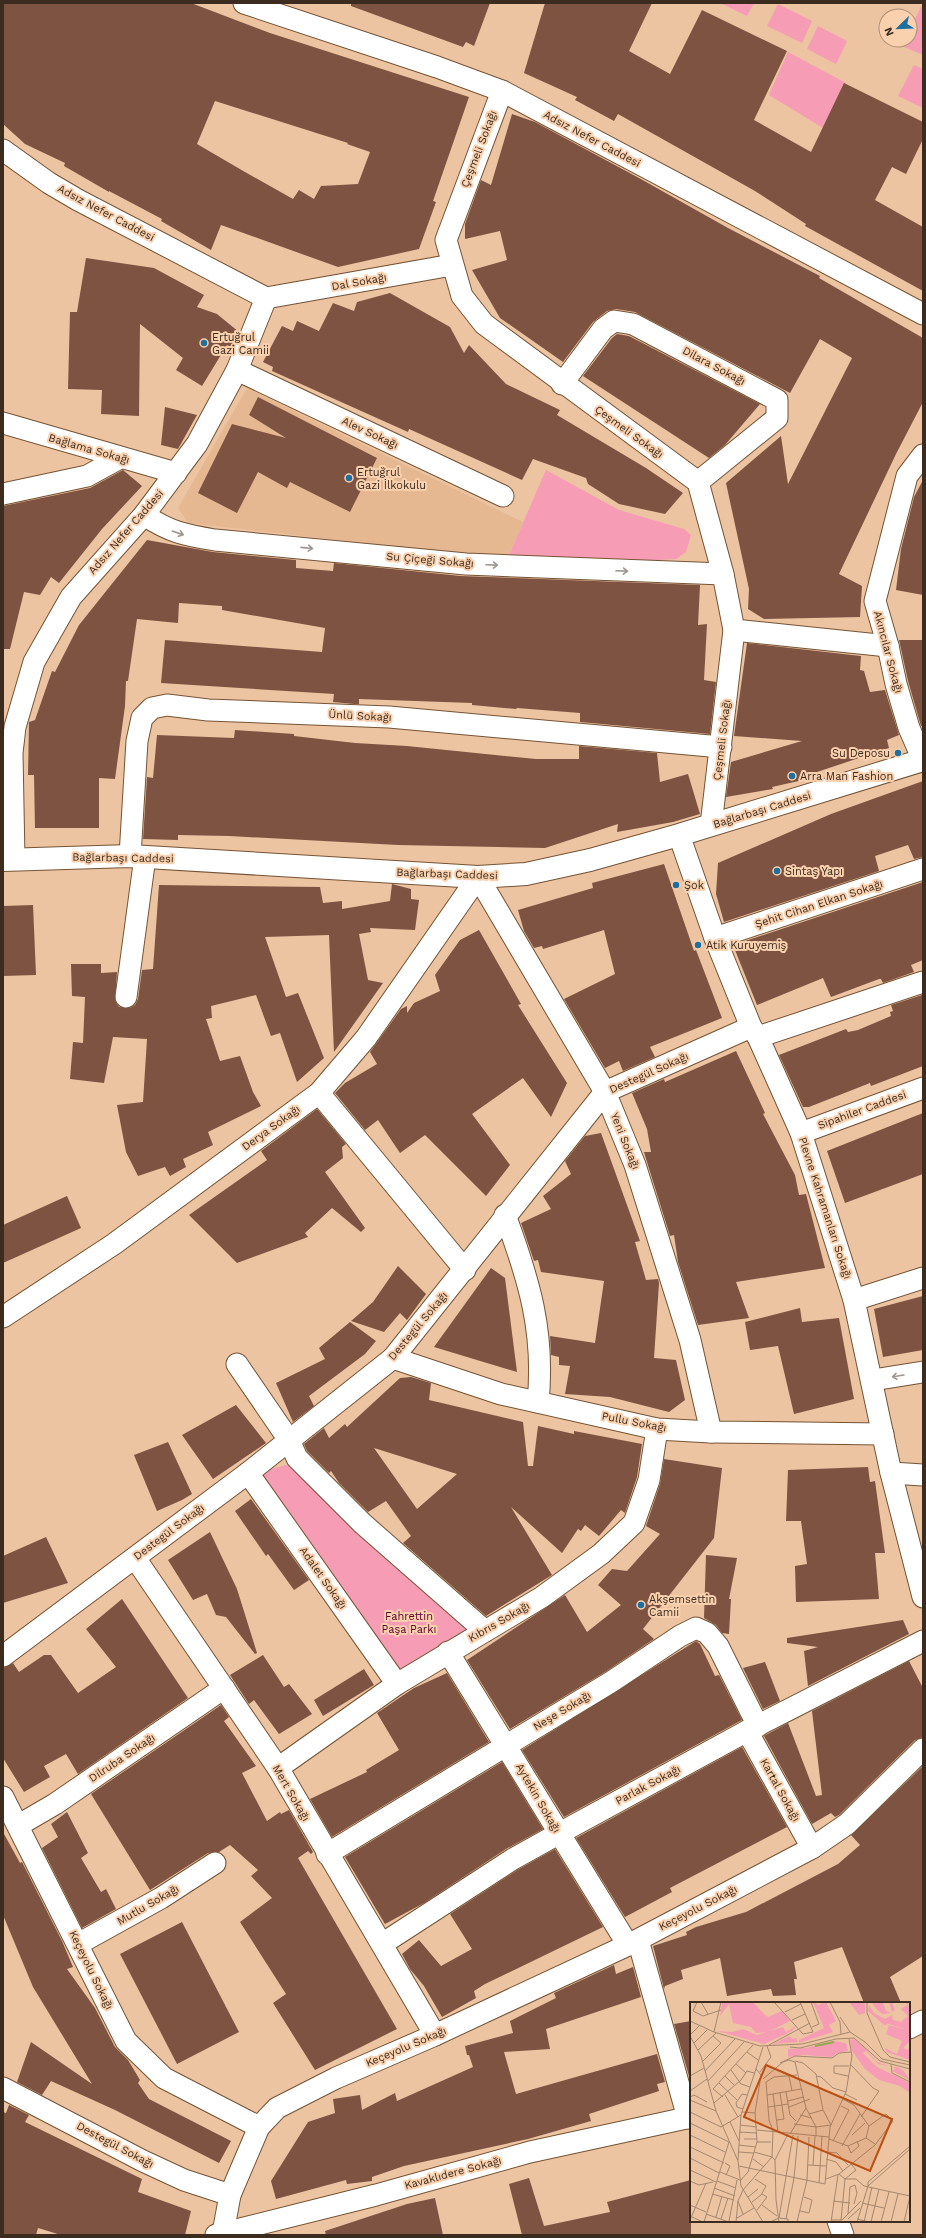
<svg xmlns="http://www.w3.org/2000/svg" width="926" height="2238" font-family="'Work Sans',sans-serif">
<rect width="100%" height="100%" fill="#ecc4a2"/>
<path fill="#e6b892" d="M247,388L523,522L506,562L427,550L188,523L178,508Z"/>
<g fill="#f69cb5">
<path d="M720,3H754L747,16Z"/>
<path d="M923,3V55L902,46L905,40H910V29Z"/>
<path d="M778,4L812,21L802,43L767,26Z"/>
<path d="M818,26L847,41L836,64L807,49Z"/>
<path d="M788,52L846,83L823,128L769,95Z"/>
<path d="M914,65L923,69V108L898,96Z"/>
<path d="M546,470L619,510L684,529L691,535L686,552L676,559L639,561L506,562Z"/>
<path d="M298,1462L467,1630L400,1670L255,1473Z"/>
</g>
<g fill="#7e5342" fill-rule="evenodd">
<path d="M3,3H191L270,33L469,97L433,201L436,202L419,249L338,267L221,225L211,250L161,221L162,219L109,191V192L64,166L65,163L25,144L3,124ZM215,101L348,143L347,144L370,152L358,184L321,186L314,199L299,190L293,199L245,172L197,144Z"/>
<path d="M351,3H490L474,46L466,42L463,47L351,6Z"/>
<path d="M545,3H652L629,51L670,74L702,10L787,51L754,120L811,152L844,83L923,122V139L906,174L892,167L875,200L923,227V291L805,226L806,224L755,191L618,114L614,121L575,100L577,97L524,73Z"/>
<path d="M512,114L535,122L639,178L728,228L820,276L819,278L923,338V402L896,454L839,574L862,586L860,617L764,619L748,609L749,589L726,483L781,436L788,484L852,358L820,339L790,393L635,312L616,309L607,311L593,322L563,362L500,318L472,270L507,260L500,231L465,239V224L481,180L491,185Z"/>
<path d="M86,258L154,268L204,295L197,307L217,314L239,332L233,348L227,345L202,386L176,370L183,358L140,324L139,416L101,414L102,390L68,389L70,312H77Z"/>
<path d="M390,293L450,327L464,353L469,345L506,384L560,410L557,415L646,468L683,493L665,514L619,504L588,484L586,478L533,459L522,480L409,429L408,432L272,371L273,367L263,362L282,326L293,331L297,321L319,331L333,303L354,311L357,302Z"/>
<path d="M617,334L629,336L760,404L725,445L709,458L583,376L612,338Z"/>
<path d="M258,397L377,458L350,512L290,482L287,488L258,472L237,513L198,493L232,424L286,438L249,415Z"/>
<path d="M165,407L197,415L178,449L161,445Z"/>
<path d="M123,470L142,486L102,529L59,583L51,577L40,595L24,592L10,649H3V506L90,488Z"/>
<path d="M923,480V595L896,590L901,549L914,497Z"/>
<path d="M147,540L213,552L296,560V568L333,571L334,563L461,576L700,585L698,625L707,624L704,680L716,682L710,734L580,722V713L517,708L516,709L472,705V703L359,699V704H354L333,702L334,694L161,683L165,640L322,652L325,628L222,610V606L179,603L178,623L137,619L128,681H126L125,706L115,779L99,778V828H35L34,775H28L29,722L35,720L52,671L55,672L79,625Z"/>
<path d="M899,640H923V726H921L908,681Z"/>
<path d="M747,643L861,656L860,670L864,671L870,692L885,690L899,735L887,740L889,748L811,774L812,778L772,787L773,789L726,797L731,762L802,741L734,736Z"/>
<path d="M235,730L294,734V736L355,743L407,746L536,759H579V746L657,753L660,782L688,774L700,814L673,822L617,832L618,824L545,848L398,845L229,836L178,835V840L143,839L147,777L153,778L157,735L234,738Z"/>
<path d="M923,781V857L914,859L908,845L875,856L879,871L724,922L716,894L718,863L831,814Z"/>
<path d="M664,864L694,951L696,950L722,1018L650,1047L655,1057L623,1071L619,1061L605,1068L564,999L615,974L604,930L543,949L542,946L534,948L524,931L518,910L593,888L592,883Z"/>
<path d="M923,882V960L911,965L914,972L883,983L881,979H879L831,997L823,978L757,1005L733,945Z"/>
<path d="M392,884L411,889V899L419,900L415,930L370,928L371,932L359,934L368,980L383,983L334,1052L329,935L265,937L286,997L298,993L324,1058L297,1082L280,1033L271,1036L256,995L211,1006L212,1018L206,1019L220,1061L240,1056L253,1092L261,1106L208,1132L213,1145L183,1159L186,1167L170,1176L165,1167L138,1176L126,1152L117,1105L143,1102L147,1039L113,1037L104,1083L70,1079L73,1042L83,1043L85,997L72,996L71,964H101V973L117,972L115,1001L119,1007L130,1008L135,1005L138,999L142,970L153,969L159,885L320,887L323,903L342,901V909L390,901Z"/>
<path d="M33,905L36,975L3,976V906Z"/>
<path d="M479,930L521,1004L518,1005L567,1083L551,1117L523,1078L472,1114L510,1165L486,1196L425,1135L400,1153L378,1120L365,1130L335,1093L345,1083L377,1064L370,1052L401,1009L407,1006V1013L414,1003L440,991L435,975L460,940Z"/>
<path d="M922,995L923,1066L871,1086L870,1083L809,1107H803L779,1055L846,1029L848,1032L858,1030L891,1016L890,1012L893,1011L891,1005Z"/>
<path d="M736,1051L765,1113L763,1114L795,1175L799,1195L806,1194L825,1268L736,1282L749,1318L698,1325L678,1262L674,1235L670,1236L647,1162L644,1152H651L647,1129L632,1093L664,1079L665,1082Z"/>
<path d="M317,1109L346,1144L342,1147L343,1158L325,1172L365,1228L361,1232L332,1208L305,1233L308,1237L237,1263L189,1215L267,1160L261,1151Z"/>
<path d="M923,1113V1174L845,1203L827,1151Z"/>
<path d="M601,1133L640,1241L635,1242L646,1280L658,1279L659,1283L654,1358L676,1360L685,1400L669,1412L610,1397L565,1394L570,1366L559,1365V1357L551,1355L550,1336L595,1343L604,1281L541,1272L538,1260L534,1261L521,1223L551,1209L543,1196L571,1174L565,1161L585,1136Z"/>
<path d="M67,1196L81,1228L3,1263V1225Z"/>
<path d="M398,1266L426,1294L407,1320L400,1313L384,1332L351,1321L373,1302Z"/>
<path d="M491,1268L505,1278L517,1372L434,1347Z"/>
<path d="M923,1296V1350L883,1357L874,1309Z"/>
<path d="M800,1308L802,1322L839,1318L854,1399L794,1414L778,1346L750,1350L745,1322Z"/>
<path d="M350,1322L376,1341L365,1354L309,1396L314,1406L293,1422L276,1383L325,1359L319,1348Z"/>
<path d="M411,1377L431,1383L429,1400L523,1422L528,1466H533L538,1426L574,1434V1431L642,1444L637,1477L625,1513L621,1510L599,1536L585,1525L581,1531L578,1529L562,1553L511,1507L552,1575L486,1616L403,1543L411,1536L386,1501L368,1512L339,1483L331,1471L329,1473L307,1451L304,1444L324,1428L329,1438L345,1424L347,1427L400,1378ZM374,1448L457,1474L417,1509Z"/>
<path d="M236,1405L266,1443L213,1479L182,1435Z"/>
<path d="M168,1442L192,1494L182,1500L157,1511L134,1455Z"/>
<path d="M664,1459L722,1468L714,1538L643,1629L654,1639L605,1672L510,1729L467,1660L565,1595L587,1632L621,1605L598,1585L612,1569L627,1571L660,1534L646,1526L660,1484Z"/>
<path d="M868,1467L870,1482L875,1481L885,1553H875L879,1599L796,1602L795,1566L807,1564L801,1521H786L788,1470Z"/>
<path d="M251,1499L309,1580L294,1590L268,1554L266,1556L235,1511Z"/>
<path d="M210,1532L237,1589L257,1653L255,1654L226,1617L216,1615L207,1594L193,1600L168,1560Z"/>
<path d="M46,1537L68,1583L3,1603V1556Z"/>
<path d="M706,1555L737,1558L729,1599H731L729,1634L722,1633L716,1625L704,1618Z"/>
<path d="M122,1599L188,1698L78,1774L66,1754L44,1766L50,1777L24,1792L3,1758V1668L13,1663L19,1672L44,1655H51L78,1693L116,1667L86,1629Z"/>
<path d="M903,1620L909,1634L808,1686L804,1651L818,1647L787,1643V1638Z"/>
<path d="M696,1641L700,1644L715,1676L719,1675L742,1720L564,1817L522,1750Z"/>
<path d="M263,1655L284,1687L289,1684L312,1714L279,1734L254,1700L249,1704L230,1675Z"/>
<path d="M909,1661L923,1688V1737L915,1740L839,1815L835,1817L831,1813L812,1824L764,1736L788,1723L816,1796L822,1795L812,1711Z"/>
<path d="M765,1662L780,1701L763,1709L743,1668Z"/>
<path d="M364,1669L374,1685L323,1716L314,1700Z"/>
<path d="M447,1673L489,1742L332,1837L310,1799L367,1772L366,1770L399,1750L377,1713L414,1688Z"/>
<path d="M221,1705L229,1717L224,1721L256,1766L242,1773L267,1821L280,1812L281,1814L289,1810L313,1852L311,1854L308,1851L298,1858L397,2029L315,2070L273,2003L286,1994L240,1922L272,1898L251,1876L258,1870L230,1845L219,1852L208,1853L150,1890L91,1794Z"/>
<path d="M742,1747L787,1827L670,1888L672,1892L625,1917L576,1838Z"/>
<path d="M502,1762L543,1829L506,1849L424,1903L385,1924L345,1857Z"/>
<path d="M923,1766V1956L890,1977L901,2003H864L842,1947L794,1962L797,1979H794L796,1995L773,1996L771,1989L727,1996L720,1958L681,1970L683,1979L665,1986L664,1989L653,1946L687,1935L686,1932L696,1927L746,1912L838,1864L860,1845L851,1835Z"/>
<path d="M67,1812L88,1853L81,1858L101,1892L106,1889L116,1909L82,1928L42,1848L58,1837L51,1824Z"/>
<path d="M3,1832L20,1863L22,1862L62,1941L73,1967L67,1969L95,2008L115,2047L128,2060L140,2080L138,2083L149,2099L231,2141L219,2163L115,2110L51,2081L42,2095L17,2082L31,2042L92,2084L33,1987L3,1915Z"/>
<path d="M555,1849L603,1927L485,1984L474,1991L476,1998L442,2017L424,1986L410,1969L402,1954L419,1940L441,1966L472,1949L450,1914L519,1869Z"/>
<path d="M182,1922L239,2032L177,2064L120,1954Z"/>
<path d="M614,1965L616,1974L633,1967L641,1997L546,2029L550,2049L504,2052L516,2094L657,2054L665,2082L657,2084L659,2091L589,2114L591,2121L528,2139L404,2166L372,2177V2181L347,2184L346,2180L276,2199L271,2181L308,2122L335,2113L333,2099L360,2095L362,2110L395,2093L397,2101L473,2067L469,2055H467L465,2046L513,2033L510,2021L556,1998L554,1993Z"/>
<path d="M691,2021V2075L689,2076L674,2024Z"/>
<path d="M9,2105L29,2115L25,2122L142,2179L138,2192L191,2211L185,2235H61L38,2228L36,2235H3V2112L6,2113Z"/>
<path d="M529,2178L544,2226L610,2212L607,2202L691,2180V2235H522L509,2184Z"/>
<path d="M435,2198L443,2235H326L325,2231L407,2204Z"/>
</g>
<g fill="none" stroke-linecap="round" stroke-linejoin="round">
<g stroke="#755334" stroke-width="23">
<g id="minor">
<path d="M244,3L437,67L502,91L923,314"/>
<path d="M502,91L446,240L462,296L484,324L698,482L723,574L734,630L711,825"/>
<path d="M3,150L49,183L78,200L266,298"/>
<path d="M266,298L452,265"/>
<path d="M237,370L503,496"/>
<path d="M562,384L603,329L614,321L633,324L777,400V418L698,482"/>
<path d="M3,423L176,473"/>
<path d="M923,455L907,476L875,601L888,646L896,684L909,728L923,760"/>
<path d="M3,494L87,476L120,458"/>
<path d="M144,515C170,532 184,535 215,540L466,564L723,574"/>
<path d="M734,630L888,646"/>
<path d="M679,835L715,938L751,1027L758,1037L801,1133L854,1300L891,1473L923,1597"/>
<path d="M130,856L137,741L142,718L152,708L167,705L208,710L389,717L721,747"/>
<path d="M14,859L12,753L15,727L34,662L71,597L144,515L197,444L237,370L266,298"/>
<path d="M715,938L923,869"/>
<path d="M126,997L145,857"/>
<path d="M758,1037L923,982"/>
<path d="M319,1093L465,1270"/>
<path d="M801,1133L923,1088"/>
<path d="M505,1215C529,1280 545,1332 538,1402"/>
<path d="M854,1300L923,1278"/>
<path d="M3,1317L114,1244L319,1093L366,1038L478,877L605,1092L635,1165L690,1340L711,1432"/>
<path d="M393,1358L501,1394L657,1429L711,1432L883,1434"/>
<path d="M237,1364L289,1440L297,1458L362,1523L485,1631"/>
<path d="M873,1380L923,1372"/>
<path d="M248,1473L397,1684"/>
<path d="M891,1473L923,1475"/>
<path d="M135,1558L278,1768L435,2035"/>
<path d="M448,1652L628,1945"/>
<path d="M3,1656L248,1473L393,1358L605,1092L751,1027"/>
<path d="M747,1731L812,1848"/>
<path d="M278,1768L397,1684L542,1597L601,1554L634,1523L649,1480L657,1429"/>
<path d="M3,1797L126,2041L164,2078L259,2127"/>
<path d="M19,1825L55,1804L224,1688"/>
<path d="M327,1854L611,1682L680,1636L696,1628L707,1633L718,1646L758,1726"/>
<path d="M638,1940L688,2118"/>
<path d="M78,1944L161,1898L215,1863"/>
<path d="M382,1944L513,1859L558,1834L747,1731L923,1641"/>
<path d="M909,2028L923,2021"/>
<path d="M3,2088L143,2161L184,2180L230,2195"/>
<path d="M838,2221L843,2235"/>
<path d="M223,2233L230,2195L259,2127L277,2108L336,2078L435,2035L628,1945L812,1848L847,1824L923,1749"/>
<path d="M216,2235L376,2195L530,2152L691,2117"/>
</g>
</g>
<g stroke="#755334" stroke-width="24">
<path id="tertiary" d="M3,860L130,856L478,877L526,874L590,860L679,835L923,760"/>
</g>
<use href="#minor" stroke="#fff" stroke-width="21"/>
<use href="#tertiary" stroke="#fff" stroke-width="22"/>
</g>
<defs><path id="oneway-shaft" d="M-6 0H5M1.5-3L5.5 0L1.5 3" fill="none" stroke-width="1.6" stroke-linecap="round" stroke-linejoin="round"/></defs>
<g stroke="#9e968f">
<use href="#oneway-shaft" transform="translate(178 533) rotate(19)"/>
<use href="#oneway-shaft" transform="translate(307 548) rotate(6)"/>
<use href="#oneway-shaft" transform="translate(492 565) rotate(2)"/>
<use href="#oneway-shaft" transform="translate(622 571) rotate(2)"/>
<use href="#oneway-shaft" transform="translate(898 1376) rotate(171)"/>
</g>
<g fill="#1f6ea0" stroke="#fad1af" stroke-width="1.5">
<circle cx="204" cy="343" r="4"/>
<circle cx="349" cy="478" r="4"/>
<circle cx="898" cy="753" r="4"/>
<circle cx="792" cy="776" r="4"/>
<circle cx="777" cy="871" r="4"/>
<circle cx="676" cy="885" r="4"/>
<circle cx="698" cy="945" r="4"/>
<circle cx="641" cy="1605" r="4"/>
</g>
<g text-anchor="middle" dominant-baseline="central" stroke-width="4" stroke-linejoin="round" paint-order="stroke">
<g font-size="11" fill="#3c2c1f" stroke="#fad1af">
<text transform="translate(592 139) rotate(28)">Adsız Nefer Caddesi</text>
<text transform="translate(479 149) rotate(-69)">Çeşmeli Sokağı</text>
<text transform="translate(106 213) rotate(28)">Adsız Nefer Caddesi</text>
<text transform="translate(359 282) rotate(-10)">Dal Sokağı</text>
<text transform="translate(714 366) rotate(28)">Dilara Sokağı</text>
<text transform="translate(629 432) rotate(36)">Çeşmeli Sokağı</text>
<text transform="translate(370 433) rotate(25)">Alev Sokağı</text>
<text transform="translate(89 449) rotate(16)">Bağlama Sokağı</text>
<text transform="translate(126 532) rotate(-49)">Adsız Nefer Caddesi</text>
<text transform="translate(430 560) rotate(5)">Su Çiçeği Sokağı</text>
<text transform="translate(888 652) rotate(75)">Akıncılar Sokağı</text>
<text transform="translate(360 716) rotate(3)">Ünlü Sokağı</text>
<text transform="translate(722 740) rotate(-83)">Çeşmeli Sokağı</text>
<text transform="translate(762 810) rotate(-17)">Bağlarbaşı Caddesi</text>
<text transform="translate(123 858) rotate(1)">Bağlarbaşı Caddesi</text>
<text transform="translate(447 874) rotate(2)">Bağlarbaşı Caddesi</text>
<text transform="translate(819 904) rotate(-18)">Şehit Cihan Elkan Sokağı</text>
<text transform="translate(649 1073) rotate(-24)">Destegül Sokağı</text>
<text transform="translate(862 1110) rotate(-20)">Sipahiler Caddesi</text>
<text transform="translate(271 1128) rotate(-36)">Derya Sokağı</text>
<text transform="translate(625 1141) rotate(68)">Yeni Sokağı</text>
<text transform="translate(825 1208) rotate(72)">Plevne Kahramanları Sokağı</text>
<text transform="translate(418 1326) rotate(-50)">Destegül Sokağı</text>
<text transform="translate(634 1422) rotate(11)">Pullu Sokağı</text>
<text transform="translate(169 1532) rotate(-37)">Destegül Sokağı</text>
<text transform="translate(323 1578) rotate(55)">Adalet Sokağı</text>
<text transform="translate(499 1622) rotate(-30)">Kıbrıs Sokağı</text>
<text transform="translate(562 1711) rotate(-31)">Neşe Sokağı</text>
<text transform="translate(122 1758) rotate(-34)">Dilruba Sokağı</text>
<text transform="translate(648 1785) rotate(-28)">Parlak Sokağı</text>
<text transform="translate(780 1790) rotate(61)">Kartal Sokağı</text>
<text transform="translate(291 1793) rotate(60)">Mert Sokağı</text>
<text transform="translate(538 1798) rotate(60)">Aytekin Sokağı</text>
<text transform="translate(148 1905) rotate(-30)">Mutlu Sokağı</text>
<text transform="translate(698 1908) rotate(-27)">Keçeyolu Sokağı</text>
<text transform="translate(91 1970) rotate(64)">Keçeyolu Sokağı</text>
<text transform="translate(406 2047) rotate(-23)">Keçeyolu Sokağı</text>
<text transform="translate(115 2145) rotate(28)">Destegül Sokağı</text>
<text transform="translate(453 2173) rotate(-15)">Kavaklıdere Sokağı</text>
</g>
<g font-size="11" fill="#3c2c1f" stroke="#fad1af" text-anchor="start">
<text x="212" y="337">Ertuğrul<tspan x="212" dy="13">Gazi Camii</tspan></text>
<text x="357" y="472">Ertuğrul<tspan x="357" dy="13">Gazi İlkokulu</tspan></text>
<text x="890" y="753" text-anchor="end">Su Deposu</text>
<text x="800" y="776">Arra Man Fashion</text>
<text x="785" y="871">Sintaş Yapı</text>
<text x="684" y="885">Şok</text>
<text x="706" y="945">Atik Kuruyemiş</text>
<text x="649" y="1599">Akşemsettin<tspan x="649" dy="13">Camii</tspan></text>
</g>
<g font-size="11" fill="#5f012d" stroke="#fad1af">
<text x="409" y="1616">Fahrettin<tspan x="409" dy="13">Paşa Parkı</tspan></text>
</g>
</g>
<g transform="translate(690 2002)">
<rect width="220" height="220" fill="#ecc4a2"/>
<path d="M32,0H63L74,12L78,15L92,9L100,19L78,30L66,31L61,25L43,21L39,2L30,14ZM123,0L128,3L136,0L146,19L139,23L143,30L109,41V38L134,26ZM159,0H175V11L169,13ZM181,0H202L205,8L202,10L199,1H193L196,9L201,11L193,12L188,9ZM216,0H218L220,16V39L213,46L218,48L220,45V58L197,50L182,21L195,46L207,52L212,39L196,32L199,23L218,28L199,22L194,23L178,9L179,3L184,11L195,17L202,13L203,18L211,20L218,14L211,7L217,3ZM106,24L102,29L74,42L27,29L42,30L53,27L67,33L93,25L96,30ZM99,34L103,37L106,36L108,40L83,42ZM164,37L173,44L187,60L199,64L188,62L176,49L173,51L187,65L220,81V91L210,84L189,78L175,67L162,49L160,38ZM144,39L156,41L158,49L147,51L142,55L113,53L98,55V47L116,46ZM202,65H207L213,68L220,78L202,69L206,66Z" fill="#f69cb5"/>
<path fill="none" stroke="#92ab4a" stroke-width="2" d="M125,44L144,40"/>
<path fill="none" stroke="#a6876e" stroke-width="1" d="M7,0L3,9L13,14L31,8M11,0L18,12M84,0L113,32L123,30L110,0M121,0L129,22L122,25M140,0L150,20L151,32M177,0V11L193,48L200,55L220,60M95,10L111,2M150,15L160,30M102,18L115,12M0,19L24,30L70,44L112,42L160,30L175,40L192,57L220,63M24,30L31,0M0,33L9,24M0,34L11,54L26,109L48,159L51,184L73,220M4,41L17,28M79,43L120,21M100,45L110,46L146,37L164,36L190,59L220,67M8,48L26,31M57,50L68,58M12,60L31,41L23,34M90,61L105,54L142,56L149,51L161,50M46,62L56,71M160,62L183,86L189,89L171,115M201,62L202,71L220,80M41,68L51,82L60,85M15,69L45,37M70,70L81,55L77,44M0,74L14,66M35,74L44,83M99,74L102,89M127,74L131,75L143,86L156,90M158,74L144,71V64H159M73,77L93,60L99,58L105,60L116,106L126,125V134M18,79L54,40M76,80L79,118L83,129L82,155L85,158L86,198L89,220M76,80L84,75L107,73M29,81L47,98M0,89L17,77M96,90L100,113L106,119M83,92L88,130M155,92L167,98M35,93L48,115M77,93L111,87M0,95L4,93L17,100M33,95L23,87L63,43M153,97L164,103L179,124M0,98L26,109M98,99L113,95M24,101L51,78L57,69L64,71M78,105L98,102M99,105L120,97M53,107L47,105L46,101L52,92L57,93M0,110L31,125L51,113M52,110L65,111M119,112L133,108M110,113L122,116M87,118L94,117L90,91M40,120L49,139M0,121L39,140L14,220M104,122L126,125L141,123L133,108L126,72L113,61L105,59M50,123L67,125M67,128L139,135M49,130L67,131M100,132L116,106M0,133L35,150M162,133L175,121M176,136L179,124M54,137H67M139,137L158,144L176,136L185,142M143,139L159,108L151,104M67,140H81M49,143L66,145M152,144L170,112M158,144L161,151L169,144L167,139M0,145L34,161M49,150L63,151M64,150L82,155M137,150L147,151L158,163M0,156L29,171M63,157L74,165M136,157L146,160L153,169M48,158L51,113L73,45M85,158L98,132M35,161L40,164L36,173M118,163L136,164M123,163L125,134M49,164L135,182L140,125L156,90L162,54L159,37M0,168L26,180M30,170L50,178M149,172L155,177H166L174,184L220,194M136,177L149,172L185,143L203,119L196,112L179,124M0,179L9,183L23,180M27,179L46,186M50,179L58,170L67,140L65,111L71,73L66,67M129,181L132,134M178,184V180L220,144M24,186L45,194M22,192L44,198M58,195L68,187M48,199L53,212M143,199L160,201M62,200L71,193L76,184L65,177M172,201L194,206M0,203L16,210M72,203L87,214M67,208L77,195L72,192M110,209L119,211L122,198L114,195M16,212L39,220M158,212L160,185L165,183L167,191L164,202M2,215L13,220M26,215L32,194M47,216L64,206M89,216L103,133M31,217L38,196M96,217L104,176L108,134M158,217L170,206M167,217L179,220M0,218L16,181M142,218H152L171,199M151,218L155,177L166,168L161,162M39,219L47,178M46,220L48,199L53,188L82,155M80,220L89,216L98,217V220M107,220L117,178L119,135M141,220L148,173M167,220L178,184L220,147M174,220L182,185M181,220L189,187M191,220L199,190M201,220L208,192M214,220L220,194"/>
<path fill="#bd4e11" fill-opacity="0.15" stroke="#bd4e11" stroke-width="2" d="M76,63L202,117L180,169L54,115Z"/>
<rect width="220" height="220" fill="none" stroke="#3c2c1f" stroke-width="2"/>
</g>
<rect width="926" height="2238" fill="none" stroke="#3c2c1f" stroke-width="8"/>
<g transform="translate(898 28) rotate(247)"><circle r="19" fill="#fad1af" stroke="#ae8f75"/>
<path d="M0-3L7 15L0 10L-7 15Z" fill="#1f6ea0"/>
<text y="-6" font-size="11" font-weight="bold" text-anchor="middle" fill="#3c2c1f">N</text>
</g>
</svg>
